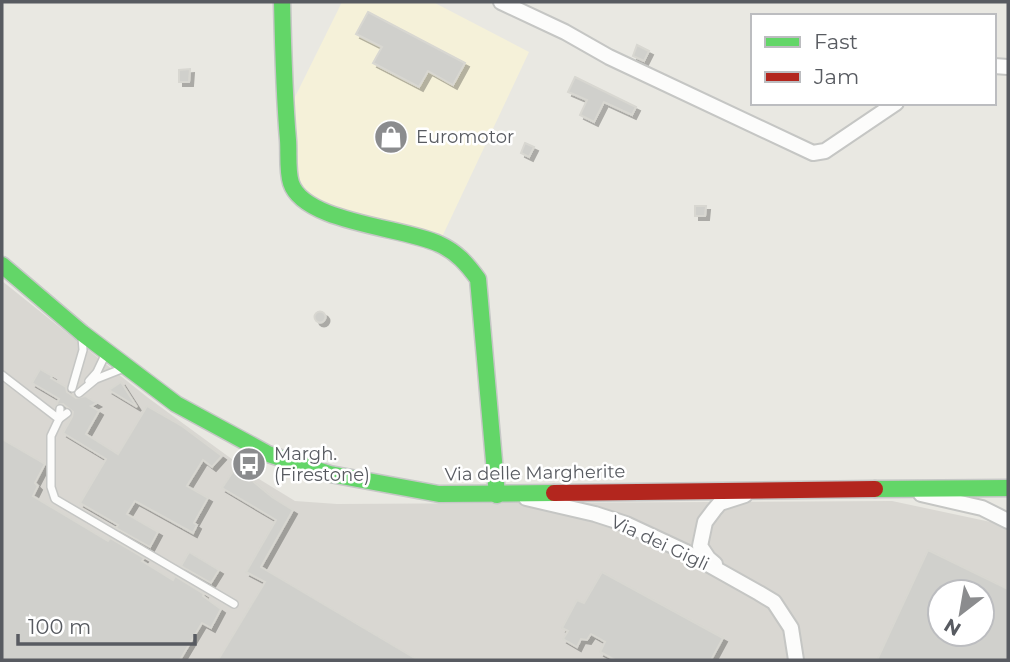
<svg xmlns="http://www.w3.org/2000/svg" width="1010" height="662" font-family="Montserrat,sans-serif">
<defs>
<filter id="shadow"><feDropShadow dx="4" dy="4" stdDeviation="0" flood-color="#0004"/></filter>
</defs>
<rect width="100%" height="100%" fill="#e9e8e2"/>
<path fill="#f5f1d9" d="M342,2H433L529,52L442,237L330,210L299,189L291,105Z"/>
<path fill="#d9d7d2" fill-rule="evenodd" d="M2,281L147,397L259,479L295,501L337,504L892,501L1005,525L1008,528V660H2ZM940,592H982V634H940Z"/>
<g fill="#d0d0cc" stroke="#d8d7d1" stroke-width="2" fill-rule="evenodd" filter="url(#shadow)">
<path d="M368,12L465,63L453,85L428,71L419,87L373,63L382,47L356,34Z"/>
<path d="M637,45L649,51L644,61L633,56Z"/>
<path d="M190,69L189,82H179V70Z"/>
<path d="M575,77L636,107L632,115L604,102L594,122L580,115L587,100L568,92Z"/>
<path d="M525,143L534,147L529,157L521,153Z"/>
<path d="M695,206H706L705,216H695Z"/>
<circle cx="320" cy="317" r="5.5"/>
<path d="M40,369L52,376L51,378L66,387L67,392L76,398L85,396L97,403L91,406L99,411L86,434L118,454L147,406L182,426L222,456L212,467L203,460L187,486L208,498L194,523L197,525L193,533L135,501L127,514L158,532L150,547L116,528L118,525L80,503L106,459L63,433L72,417L73,412L63,404L56,405L59,399L32,383Z"/>
<path d="M121,382L137,407L109,390Z"/>
<path d="M2,439L45,464L35,483L38,486L33,496L108,541L110,538L144,558L142,561L173,580L175,576L204,594L203,596L221,609L211,628L202,623L180,660H2Z"/>
<path d="M236,467L272,497L293,510L261,567L418,660H218L265,582L246,572L276,520L222,488Z"/>
<path d="M928,550L1008,589V660H877ZM940,592H982V634H940Z"/>
<path d="M189,552L219,570L211,583L181,566Z"/>
<path d="M602,572L723,638L711,660H615L600,652L605,642L591,634L587,640L581,639L577,647L563,639L568,631L562,628L577,600L584,603Z"/>
</g>
<g fill="none" stroke-linecap="round" stroke-linejoin="round">
<g stroke="#c5c6c4" stroke-width="10">
<g id="lane">
<path d="M2,375L59,419L51,436V487L55,499L234,604"/>
<path d="M89,381L97,372L106,353"/>
<path d="M72,388L83,350L82,337"/>
<path d="M79,393L96,379L124,368"/>
<path d="M60,409L59,419L67,413"/>
</g>
</g>
<g stroke="#c5c6c4" stroke-width="18">
<g id="street">
<path d="M501,2L565,32L609,57L813,153L825,151L896,103"/>
<path d="M994,66L1008,67"/>
<path d="M921,494L982,508L1008,521"/>
<path d="M526,498L595,514L626,524L686,552L759,593L774,602L791,628L796,660"/>
<path d="M715,564L708,558L700,546L705,522L714,510L720,503L745,495"/>
</g>
</g>
<g stroke="#c6c7c6" stroke-width="19">
<g id="fast">
<path d="M282,2C283,48 284,94 288,140C289,153 287,171 291,183C304,223 404,227 439,244C457,252 467,264 478,279L497,495"/>
<path d="M2,265L82,333L176,404L268,454L330,474L439,494L554,493"/>
<path d="M875,489L1008,488"/>
</g>
</g>
<g stroke="#c6c7c6" stroke-width="19">
<path id="jam" d="M554,493L875,489"/>
</g>
<use href="#lane" stroke="#fcfcfb" stroke-width="7"/>
<use href="#street" stroke="#fcfcfb" stroke-width="14"/>
<use href="#fast" stroke="#63d668" stroke-width="16"/>
<use href="#jam" stroke="#b3261e" stroke-width="16"/>
</g>
<defs>
<g id="shop-disc" transform="scale(1.75)"><circle r="9.5" fill="#8b8c8e" stroke="#fff"/><path d="M-5-2.5h2.3a2.7 3.5 0 0 1 5.4 0H5L5.5 6h-11ZM-1.5-2.5h3a1.5 2.3 0 0 0-3 0Z" fill="#fff"/></g>
<g id="bus-disc" transform="scale(1.75)"><circle r="9.5" fill="#8b8c8e" stroke="#fff"/><path d="M-5-6H5V4H4V6H2V4H-2V6H-4V4H-5ZM-3.5-4V0h7V-4ZM-3.5 1.2v1.5H-2V1.2ZM2 1.2v1.5H3.5V1.2Z" fill="#fff"/></g>
</defs>
<g fill-rule="evenodd">
<use href="#shop-disc" x="391" y="137"/>
<use href="#bus-disc" x="249" y="464"/>
</g>
<g text-anchor="middle" dominant-baseline="central" stroke-width="5" stroke-linejoin="round" paint-order="stroke">
<g font-size="18" fill="#585b61" stroke="#fff" text-anchor="start">
<text x="416" y="137">Euromotor</text>
<text x="274" y="454">Margh.<tspan x="274" dy="21">(Firestone)</tspan></text>
</g>
<g font-size="18" fill="#585b61" stroke="#fff">
<text transform="translate(535 473) rotate(-1)">Via delle Margherite</text>
<text transform="translate(660 543) rotate(25)">Via dei Gigli</text>
</g>
</g>
<rect width="1010" height="662" fill="none" stroke="#585b61" stroke-width="7"/>
<rect x="751" y="14" width="245" height="91" fill="#ffffff" stroke="#bcbdc0" stroke-width="2"/>
<rect x="765" y="37" width="35" height="10" fill="#63d668" stroke="#bcbdc0" stroke-width="2"/>
<text x="814" y="49" font-size="21" fill="#585b61">Fast</text>
<rect x="765" y="72" width="35" height="10" fill="#b3261e" stroke="#bcbdc0" stroke-width="2"/>
<text x="814" y="84" font-size="21" fill="#585b61">Jam</text>
<g transform="translate(961 613) rotate(211)"><circle r="33" fill="#ffffff" stroke="#bcbdc0" stroke-width="2"/>
<path d="M0-5L12 26L0 18L-12 26Z" fill="#8b8c8e"/>
<text y="-10" font-size="19" font-weight="bold" text-anchor="middle" fill="#585b61">N</text>
</g>
<path d="M18 634v10h177v-10" fill="none" stroke="#585b61" stroke-width="3.5"/>
<text x="28" y="634" font-size="21" fill="#585b61" stroke="#ffffff" stroke-width="5" paint-order="stroke">100 m</text>
</svg>
